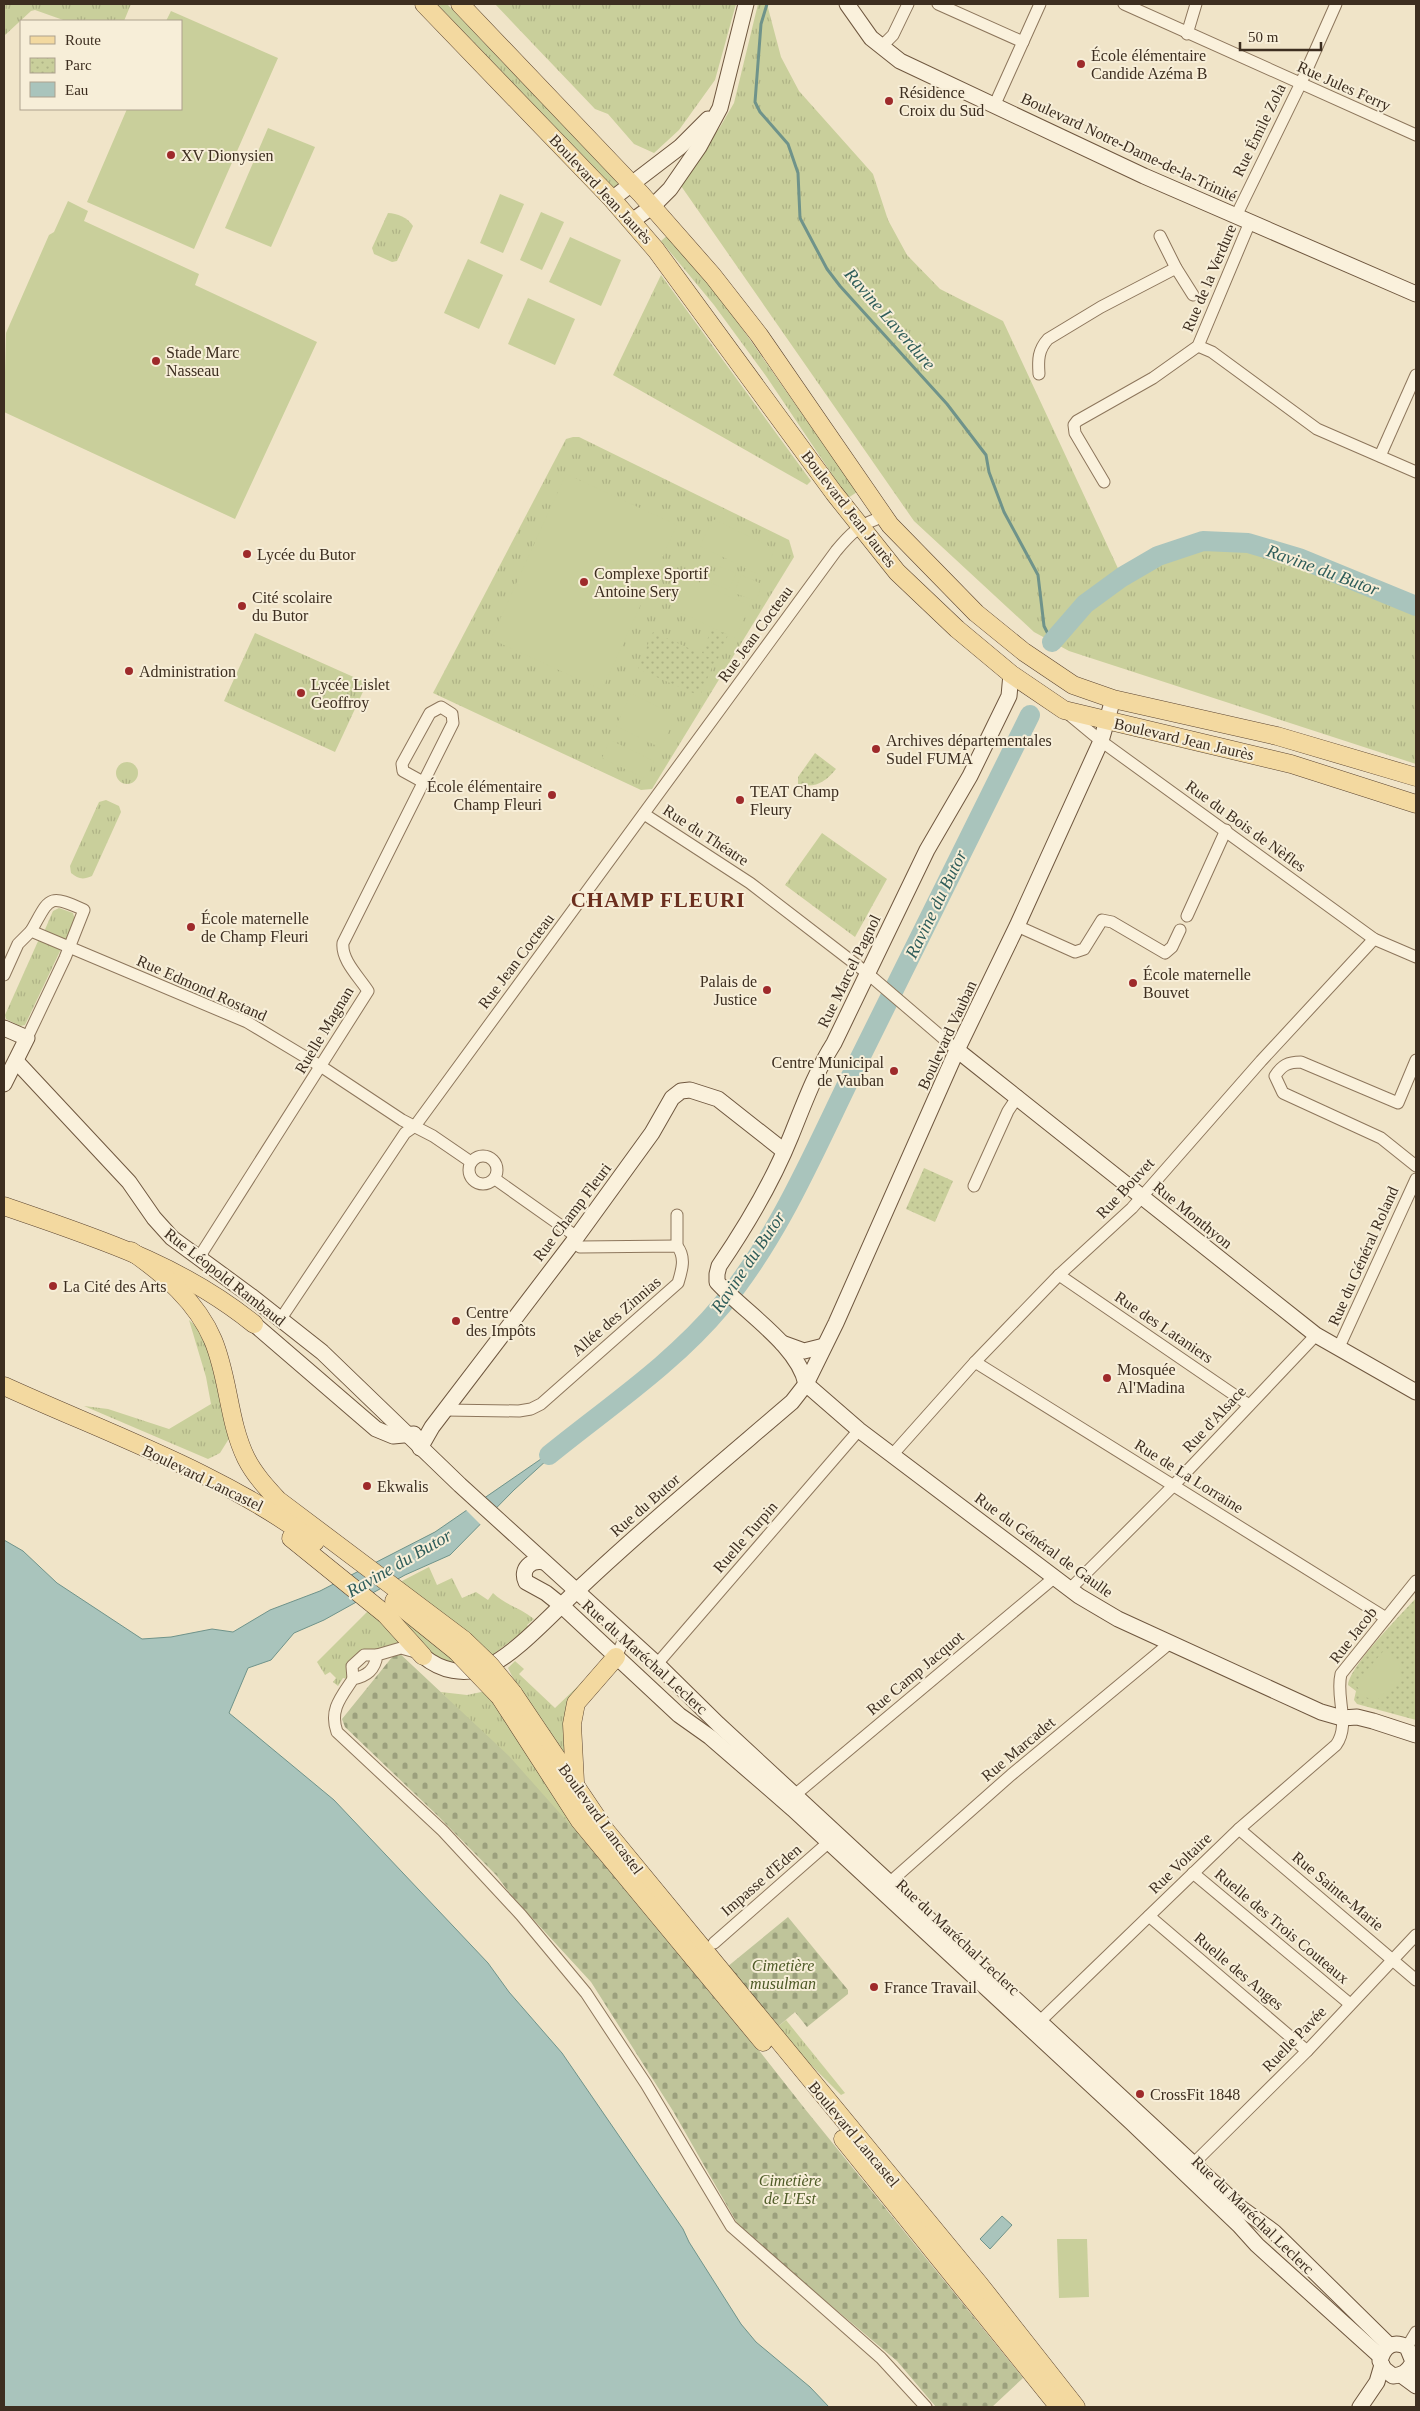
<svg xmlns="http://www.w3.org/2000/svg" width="1420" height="2411" font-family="'Times New Roman',serif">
<defs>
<pattern id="grass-tufts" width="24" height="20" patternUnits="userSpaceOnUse" patternTransform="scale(1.25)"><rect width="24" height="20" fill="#c9cf9b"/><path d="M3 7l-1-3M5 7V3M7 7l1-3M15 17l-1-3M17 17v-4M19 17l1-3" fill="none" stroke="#aeb285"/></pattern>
<pattern id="cemetery-stones" width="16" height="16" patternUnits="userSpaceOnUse" patternTransform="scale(1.25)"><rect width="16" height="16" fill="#bfc49a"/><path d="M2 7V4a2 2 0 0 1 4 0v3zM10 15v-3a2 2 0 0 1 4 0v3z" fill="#9ca07d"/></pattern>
<pattern id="park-dots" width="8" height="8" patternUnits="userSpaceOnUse" patternTransform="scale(1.25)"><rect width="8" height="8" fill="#c9cf9b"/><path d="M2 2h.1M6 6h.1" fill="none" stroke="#aeb285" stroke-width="1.8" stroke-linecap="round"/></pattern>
</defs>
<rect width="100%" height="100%" fill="#f0e4c8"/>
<g fill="url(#grass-tufts)">
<path d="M4,4H131L124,21H66L35,10L31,11L4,36Z"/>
<path d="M437,4H447L620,185L615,189Z"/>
<path d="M495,4H736L715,80L679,130L654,153L634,144L608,114L595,109Z"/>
<path d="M758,4H767L781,57L799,91L873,174L888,220L907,255L940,289L1003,321L1122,577L1158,556L1203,541L1248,543L1299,558L1416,606V764L1069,651L1034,632L914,521L679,183L720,127L734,103Z"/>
<path d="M388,213C397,213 408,218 413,226L397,261L392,262L374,254L372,248Z"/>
<path d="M670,233L722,300L857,492L848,498L766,376L714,305L661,241Z"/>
<path d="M661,275L811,481L807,485L613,375Z"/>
<path d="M573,437H579L789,540L794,557L652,789L641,790L433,693L566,439Z"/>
<path d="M255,633L367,683L335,752L224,701Z"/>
<circle cx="127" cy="773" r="11"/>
<path d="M106,800L119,806L121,812L92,876C83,880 78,879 71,873L70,866L99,802Z"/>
<path d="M822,833L887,879L855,937L785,885Z"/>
<path d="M59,908L73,913L75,920L65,943L43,934L53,911Z"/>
<path d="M39,939L61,949L25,1025L20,1026L6,1019L5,1015Z"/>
<path d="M189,1320C215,1340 223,1405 230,1437L220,1453L208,1459L84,1406L108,1409L169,1429L211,1404L206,1377Z"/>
<path d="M429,1567L437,1585L452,1578L462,1598L476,1592L488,1600L493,1593C505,1605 521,1608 534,1619L527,1625L529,1627L491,1656L400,1582Z"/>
<path d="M371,1608L403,1644L367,1651L348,1679L343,1678L338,1686L333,1682L336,1678L330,1672L325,1675L317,1662Z"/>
<path d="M403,1614L463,1665L437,1659L399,1619Z"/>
<path d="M515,1661L524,1669L519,1674L555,1708L596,1669L576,1690L570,1766L519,1690L508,1668Z"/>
<path d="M486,1691L611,1871L441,1692L467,1695Z"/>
<path d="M786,2020L845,2093L841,2095L775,2029Z"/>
</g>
<g fill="url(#cemetery-stones)">
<path d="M397,1651L509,1756L669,1936L805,2109L1023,2378L992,2407H936L897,2361L741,2230L673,2111L591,1982L510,1894L497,1876L438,1816L345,1727L342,1719Z"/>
<path d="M788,1917L848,1990V1994L807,2027L795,2012L775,2029L727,1967Z"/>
</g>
<g fill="url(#park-dots)">
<path d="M712,628L728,635L718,659L702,653Z"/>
<path d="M653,632L715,660L700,696L638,669Z"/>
<path d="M815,753L836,769C826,782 814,789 798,784V777Z"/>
<path d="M924,1168L953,1181L935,1222L906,1209Z"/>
<path d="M1416,1598V1720L1357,1704L1354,1700L1356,1691L1348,1685C1351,1664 1401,1615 1416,1598Z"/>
</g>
<g fill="#c9cf9b">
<path d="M171,11L278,58L194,249L87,202L127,109H181V21H166Z"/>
<path d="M268,128L315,147L271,247L225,228Z"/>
<path d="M500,194L524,204L503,253L480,243Z"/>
<path d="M68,201L88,211L84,221L199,274L195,285L317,342L235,519L4,412L6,333L49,235L54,232Z"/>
<path d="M541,212L564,222L542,270L520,260Z"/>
<path d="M570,237L621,260L601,306L549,282Z"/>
<path d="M468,259L503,275L479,329L444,313Z"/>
<path d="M528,298L575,319L555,365L508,344Z"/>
<path d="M566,474L677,525L602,690L491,639Z"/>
<path d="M713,519L775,549L762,576L700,546Z"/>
<path d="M718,566L736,573L729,590L711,583Z"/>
<path d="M741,575L762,584L756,601L734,593Z"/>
<path d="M686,576L750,606L735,638L671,608Z"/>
<path d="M631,693L676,716L661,748L616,726Z"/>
<path d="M610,740L654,761L646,779L602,758Z"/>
<path d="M1386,1648L1399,1665L1402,1677L1377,1700L1360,1696V1690L1355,1684Z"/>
<path d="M1057,2239H1087L1089,2297L1059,2298Z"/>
</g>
<g fill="#a9c4bc" stroke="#6f938a">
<path d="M570,1439L514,1490L450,1555L405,1575L324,1620L294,1633L271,1660L248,1668L229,1713L334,1800L488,1963L509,1992L562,2053L683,2229L689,2242L741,2324L756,2342L810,2387L829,2407H4V1540L23,1551L57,1583L142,1639L171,1637L212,1629L233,1632L270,1610L320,1591L435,1532Z"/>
<path d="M1002,2216L1012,2225L990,2249L980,2239Z"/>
</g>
<path fill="#f0e4c8" d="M480,1497L496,1512L482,1526L464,1508Z"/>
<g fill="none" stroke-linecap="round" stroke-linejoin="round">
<path stroke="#6f938a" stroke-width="3" d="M767,4L761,24L755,102L760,112L788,144L798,173L800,218L827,269L840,286L947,404L986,455L989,472L1004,512L1038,575L1044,626L1052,642"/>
<g stroke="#a9c4bc" stroke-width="20">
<path d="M1052,642L1085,604L1122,577L1158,556L1203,541L1248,543L1299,558L1416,606"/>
<path d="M549,1455C608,1407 673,1364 722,1305C780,1235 816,1147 856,1066C914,949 972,832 1030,715"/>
</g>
<g stroke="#8d765c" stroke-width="13">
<g id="street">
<path d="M938,4L1023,42"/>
<path d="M1124,4L1416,135"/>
<path d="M1187,34L1196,4"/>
<path d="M881,47L893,35L908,4"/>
<path d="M995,104L1040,4"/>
<path d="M1236,216L1300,85L1336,4"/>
<path d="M1160,236L1176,268L1193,295"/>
<path d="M1198,346L1212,352L1317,429L1416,472"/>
<path d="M1039,374C1038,360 1038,350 1048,339L1101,307L1176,268"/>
<path d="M1380,456L1416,375"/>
<path d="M1104,482L1075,433L1074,425L1077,421L1153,378L1198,346L1250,222"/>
<path d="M1066,712L1101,741L1374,939L1416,957"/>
<path d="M644,814L750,883L867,973L957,1050"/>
<path d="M1187,916L1226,830"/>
<path d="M1017,926L1075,952L1084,949L1102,920L1112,922L1165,953L1172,947L1180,930"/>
<path d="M4,975L18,944L31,931L247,1022L322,1067L402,1120L433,1136L471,1162"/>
<path d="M27,1038L65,958L84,910C47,893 50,898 31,931"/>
<path d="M1416,1060L1398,1103L1301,1062C1288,1062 1282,1065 1275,1076L1283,1093L1381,1138L1416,1166"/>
<circle cx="483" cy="1170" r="14"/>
<path d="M495,1179L577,1237"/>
<path d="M974,1186L1008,1111L1018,1096"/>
<path d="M677,1246V1215"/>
<path d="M198,1259L368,991C359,977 341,960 343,943L453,723L452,714L441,707L430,713L402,764L403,771L423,782"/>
<path d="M1059,1275L1249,1405"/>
<path d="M280,1320L405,1133L415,1126L836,551C850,534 861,523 883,517"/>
<path d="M1339,1347L1416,1179"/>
<path d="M975,1362L1386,1618"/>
<path d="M445,1410L519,1411L531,1409L541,1404L678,1283C682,1270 686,1257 677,1246L580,1247L573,1242"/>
<path d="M893,1454L975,1362L1059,1275L1132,1208L1261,1061L1374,939"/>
<path d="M1070,1589L1173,1486L1316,1335"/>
<path d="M419,1653L401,1648L377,1655C375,1670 367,1676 353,1679C341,1697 329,1710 337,1732L443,1831L521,1915L586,1993L646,2084L731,2226L881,2358L926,2407"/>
<path d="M616,1657L625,1637"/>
<path d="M657,1664L859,1430"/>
<path d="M353,1679L352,1666L364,1655H377"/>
<path d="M796,1794L1055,1577"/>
<path d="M1239,1829L1416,1980"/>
<path d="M1193,1873L1350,2004"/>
<path d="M889,1883L1011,1775L1170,1643"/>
<path d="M1149,1916L1307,2051"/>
<path d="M714,1943L829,1842"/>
<path d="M1034,2027L1239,1829L1336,1745C1351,1724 1335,1698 1341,1674L1416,1581"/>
<path d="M1193,2164L1307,2051L1416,1935"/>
<path d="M1407,2347L1416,2332"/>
</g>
</g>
<g stroke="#6f573f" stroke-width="17">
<g id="secondary">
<path d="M847,4L871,38L900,61L1144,176L1416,294"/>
<path d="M612,199L680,147L708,119"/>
<path d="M632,221L653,206L670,189L699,147L720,108L746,4"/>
<path d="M1011,674L1009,696L970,776L927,850L834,1043C815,1073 804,1104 791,1136C772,1183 747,1225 719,1266L717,1274V1282C744,1312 798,1345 806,1384L859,1430L1079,1596L1118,1619L1321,1712L1342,1718L1357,1717L1373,1721L1416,1735"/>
<path d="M4,1028L27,1038L4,1084"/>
<path d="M957,1050L1316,1335L1416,1392"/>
<path d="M16,1061L129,1182L154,1218L172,1238L251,1296L322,1352L460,1485L657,1664L718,1724L1241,2208L1274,2232L1389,2345"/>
<path d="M254,1324L376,1429L393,1436L414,1434"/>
<path d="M782,1343L804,1351L824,1346"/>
<path d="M420,1448L432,1427L573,1242L652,1133L672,1098L681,1091L690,1090L718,1099L784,1151"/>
<path d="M544,1562C531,1559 520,1569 526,1582L546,1593L561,1605L679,1715L710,1737L793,1809L1131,2122L1239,2225L1257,2245L1381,2357"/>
<path d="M423,1656C441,1671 464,1676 486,1667C515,1656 559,1606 584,1584C651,1521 722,1462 792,1402L806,1384L836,1323L957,1050L1017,926L1101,741L1113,699"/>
<path d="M1412,2364C1407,2372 1403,2375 1393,2376L1384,2369L1380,2361C1384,2346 1393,2340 1407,2347L1416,2369"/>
<path d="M1401,2375L1416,2386"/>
<path d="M1360,2407L1377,2382L1382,2365"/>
</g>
</g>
<g stroke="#5b4430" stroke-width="19">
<g id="primary">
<path d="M424,4L612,199L656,250L834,493L897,572L957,629L1011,674L1064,710L1291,764L1416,804"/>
<path d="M460,4L641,194L713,276L759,335L890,525L976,613L1024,652L1073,685L1113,699L1277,736L1416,777"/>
<path d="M4,1206C95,1238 177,1262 254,1324"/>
<path d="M131,1251C164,1274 197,1302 213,1340C229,1378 228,1421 246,1458C254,1474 266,1487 278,1500L464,1640"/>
<path d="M4,1386C109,1434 222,1473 315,1542"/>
<path d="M291,1538L385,1614L423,1656"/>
<path d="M394,1601L456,1651"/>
<path d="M513,1693L606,1831L980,2285L1076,2407"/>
<path d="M500,1697L580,1821L763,2042"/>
<path d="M575,1782L572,1724L576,1703L616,1657"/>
<path d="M843,2139L1059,2407"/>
</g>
</g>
<use href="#street" stroke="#faf1dc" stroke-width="11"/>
<use href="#secondary" stroke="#faf1dc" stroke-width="15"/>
<use href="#primary" stroke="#f3d9a0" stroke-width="18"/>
<g stroke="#5b4430" stroke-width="19" stroke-linecap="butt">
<g id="primary-bridge">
<path d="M464,1640L490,1665L513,1693"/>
<path d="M456,1651L500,1697"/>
</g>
</g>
<use href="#primary-bridge" stroke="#f3d9a0" stroke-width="18"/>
</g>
<g fill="#9e2a2b" stroke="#f7eed8" stroke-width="2">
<circle cx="1081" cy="64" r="5"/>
<circle cx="889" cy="101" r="5"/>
<circle cx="171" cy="155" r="5"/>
<circle cx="156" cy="361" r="5"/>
<circle cx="247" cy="554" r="5"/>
<circle cx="584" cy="582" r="5"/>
<circle cx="242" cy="606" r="5"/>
<circle cx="129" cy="671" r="5"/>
<circle cx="301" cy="693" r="5"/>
<circle cx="876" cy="749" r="5"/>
<circle cx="552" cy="795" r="5"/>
<circle cx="740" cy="800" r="5"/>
<circle cx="191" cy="927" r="5"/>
<circle cx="1133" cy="983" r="5"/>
<circle cx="767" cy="990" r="5"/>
<circle cx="894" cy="1071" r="5"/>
<circle cx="53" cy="1286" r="5"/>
<circle cx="456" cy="1321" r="5"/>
<circle cx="1107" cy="1378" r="5"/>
<circle cx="367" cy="1486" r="5"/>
<circle cx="874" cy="1987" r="5"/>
<circle cx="1140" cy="2094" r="5"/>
</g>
<g text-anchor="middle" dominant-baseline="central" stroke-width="4" stroke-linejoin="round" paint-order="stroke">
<g font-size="16" fill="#3d2e20" stroke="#f7eed8" text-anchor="start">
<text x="1091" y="55">École élémentaire<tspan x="1091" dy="18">Candide Azéma B</tspan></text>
<text x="899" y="92">Résidence<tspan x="899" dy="18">Croix du Sud</tspan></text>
<text x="181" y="155">XV Dionysien</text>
<text x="166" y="352">Stade Marc<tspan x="166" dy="18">Nasseau</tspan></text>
<text x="257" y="554">Lycée du Butor</text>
<text x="594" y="573">Complexe Sportif<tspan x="594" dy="18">Antoine Sery</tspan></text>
<text x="252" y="597">Cité scolaire<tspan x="252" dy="18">du Butor</tspan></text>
<text x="139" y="671">Administration</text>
<text x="311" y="684">Lycée Lislet<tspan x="311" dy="18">Geoffroy</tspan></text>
<text x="886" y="740">Archives départementales<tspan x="886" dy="18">Sudel FUMA</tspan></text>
<text x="542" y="786" text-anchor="end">École élémentaire<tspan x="542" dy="18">Champ Fleuri</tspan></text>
<text x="750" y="791">TEAT Champ<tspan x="750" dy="18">Fleury</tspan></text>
<text x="201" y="918">École maternelle<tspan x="201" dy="18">de Champ Fleuri</tspan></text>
<text x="1143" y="974">École maternelle<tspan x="1143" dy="18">Bouvet</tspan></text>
<text x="757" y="981" text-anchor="end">Palais de<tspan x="757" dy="18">Justice</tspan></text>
<text x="884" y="1062" text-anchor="end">Centre Municipal<tspan x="884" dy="18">de Vauban</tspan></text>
<text x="63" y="1286">La Cité des Arts</text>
<text x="466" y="1312">Centre<tspan x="466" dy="18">des Impôts</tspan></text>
<text x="1117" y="1369">Mosquée<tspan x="1117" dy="18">Al'Madina</tspan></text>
<text x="377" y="1486">Ekwalis</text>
<text x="884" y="1987">France Travail</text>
<text x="1150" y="2094">CrossFit 1848</text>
</g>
<g font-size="16" fill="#3d2e20" stroke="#f7eed8">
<text transform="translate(1344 86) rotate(24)">Rue Jules Ferry</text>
<text transform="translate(1259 130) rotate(-64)">Rue Émile Zola</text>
<text transform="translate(1129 147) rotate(25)">Boulevard Notre-Dame-de-la-Trinité</text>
<text transform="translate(601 189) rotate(47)">Boulevard Jean Jaurès</text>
<text transform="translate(1209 278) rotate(-67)">Rue de la Verdure</text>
<text transform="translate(849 509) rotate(52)">Boulevard Jean Jaurès</text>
<text transform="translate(755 634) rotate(-54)">Rue Jean Cocteau</text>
<text transform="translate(1184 739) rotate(13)">Boulevard Jean Jaurès</text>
<text transform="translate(1246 826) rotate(36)">Rue du Bois de Nèfles</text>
<text transform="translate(706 835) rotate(33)">Rue du Théatre</text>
<text transform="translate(516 961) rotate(-53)">Rue Jean Cocteau</text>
<text transform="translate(849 971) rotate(-64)">Rue Marcel Pagnol</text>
<text transform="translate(202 988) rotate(24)">Rue Edmond Rostand</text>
<text transform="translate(324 1030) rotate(-59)">Ruelle Magnan</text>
<text transform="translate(947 1035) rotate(-65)">Boulevard Vauban</text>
<text transform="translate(1125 1188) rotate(-47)">Rue Bouvet</text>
<text transform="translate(572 1212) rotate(-53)">Rue Champ Fleuri</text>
<text transform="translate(1193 1215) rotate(39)">Rue Monthyon</text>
<text transform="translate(1363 1256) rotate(-66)">Rue du Général Roland</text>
<text transform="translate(225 1277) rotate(38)">Rue Léopold Rambaud</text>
<text transform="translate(616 1316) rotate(-41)">Allée des Zinnias</text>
<text transform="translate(1164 1327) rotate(34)">Rue des Lataniers</text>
<text transform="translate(1214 1419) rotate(-47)">Rue d'Alsace</text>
<text transform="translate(1189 1476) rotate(32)">Rue de La Lorraine</text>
<text transform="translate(203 1478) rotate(26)">Boulevard Lancastel</text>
<text transform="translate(645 1505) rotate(-41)">Rue du Butor</text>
<text transform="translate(745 1537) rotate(-49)">Ruelle Turpin</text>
<text transform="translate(1044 1545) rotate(36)">Rue du Général de Gaulle</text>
<text transform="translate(1353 1635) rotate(-52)">Rue Jacob</text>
<text transform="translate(645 1657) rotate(42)">Rue du Maréchal Leclerc</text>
<text transform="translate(915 1673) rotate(-40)">Rue Camp Jacquot</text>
<text transform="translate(1018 1749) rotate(-40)">Rue Marcadet</text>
<text transform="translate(601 1819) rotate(54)">Boulevard Lancastel</text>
<text transform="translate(1180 1863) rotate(-44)">Rue Voltaire</text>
<text transform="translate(761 1880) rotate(-41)">Impasse d'Eden</text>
<text transform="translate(1338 1891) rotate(40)">Rue Sainte-Marie</text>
<text transform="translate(1282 1926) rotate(40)">Ruelle des Trois Couteaux</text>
<text transform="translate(958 1937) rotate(43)">Rue du Maréchal Leclerc</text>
<text transform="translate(1239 1971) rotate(40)">Ruelle des Anges</text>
<text transform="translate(1294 2039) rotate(-46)">Ruelle Pavée</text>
<text transform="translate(854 2134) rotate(50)">Boulevard Lancastel</text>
<text transform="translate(1253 2215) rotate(44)">Rue du Maréchal Leclerc</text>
</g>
<g font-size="16" font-style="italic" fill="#4d5a26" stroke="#f7eed8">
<text x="783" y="1965">Cimetière<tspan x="783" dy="18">musulman</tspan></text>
<text x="790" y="2180">Cimetière<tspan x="790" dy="18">de L'Est</tspan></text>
</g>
<g font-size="18" font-style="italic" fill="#2f5d5a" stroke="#f7eed8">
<text transform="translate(890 319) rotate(49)">Ravine Laverdure</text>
<text transform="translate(1323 570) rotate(20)">Ravine du Butor</text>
<text transform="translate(936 904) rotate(-64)">Ravine du Butor</text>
<text transform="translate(748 1262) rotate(-56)">Ravine du Butor</text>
<text transform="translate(399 1563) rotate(-30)">Ravine du Butor</text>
</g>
<g font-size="21" font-weight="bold" letter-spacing="1" fill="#6b2e1e" stroke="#f7eed8">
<text x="658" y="900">CHAMP FLEURI</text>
</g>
</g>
<rect width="1420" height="2411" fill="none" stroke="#3d2e20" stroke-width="10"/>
<rect x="20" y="20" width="162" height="90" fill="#f7eed8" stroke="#ada18e"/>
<rect x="30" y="36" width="25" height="8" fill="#f3d9a0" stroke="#ada18e"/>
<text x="65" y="45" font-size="15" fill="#3d2e20">Route</text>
<rect x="30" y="58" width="25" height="15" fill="url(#park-dots)" stroke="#ada18e"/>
<text x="65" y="70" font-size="15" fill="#3d2e20">Parc</text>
<rect x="30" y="82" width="25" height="15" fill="#a9c4bc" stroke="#ada18e"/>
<text x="65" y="95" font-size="15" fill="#3d2e20">Eau</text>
<path d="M1240 42v8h81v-8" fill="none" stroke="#3d2e20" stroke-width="2.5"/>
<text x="1248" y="42" font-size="15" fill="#3d2e20" stroke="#f7eed8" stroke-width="4" paint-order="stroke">50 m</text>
</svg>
